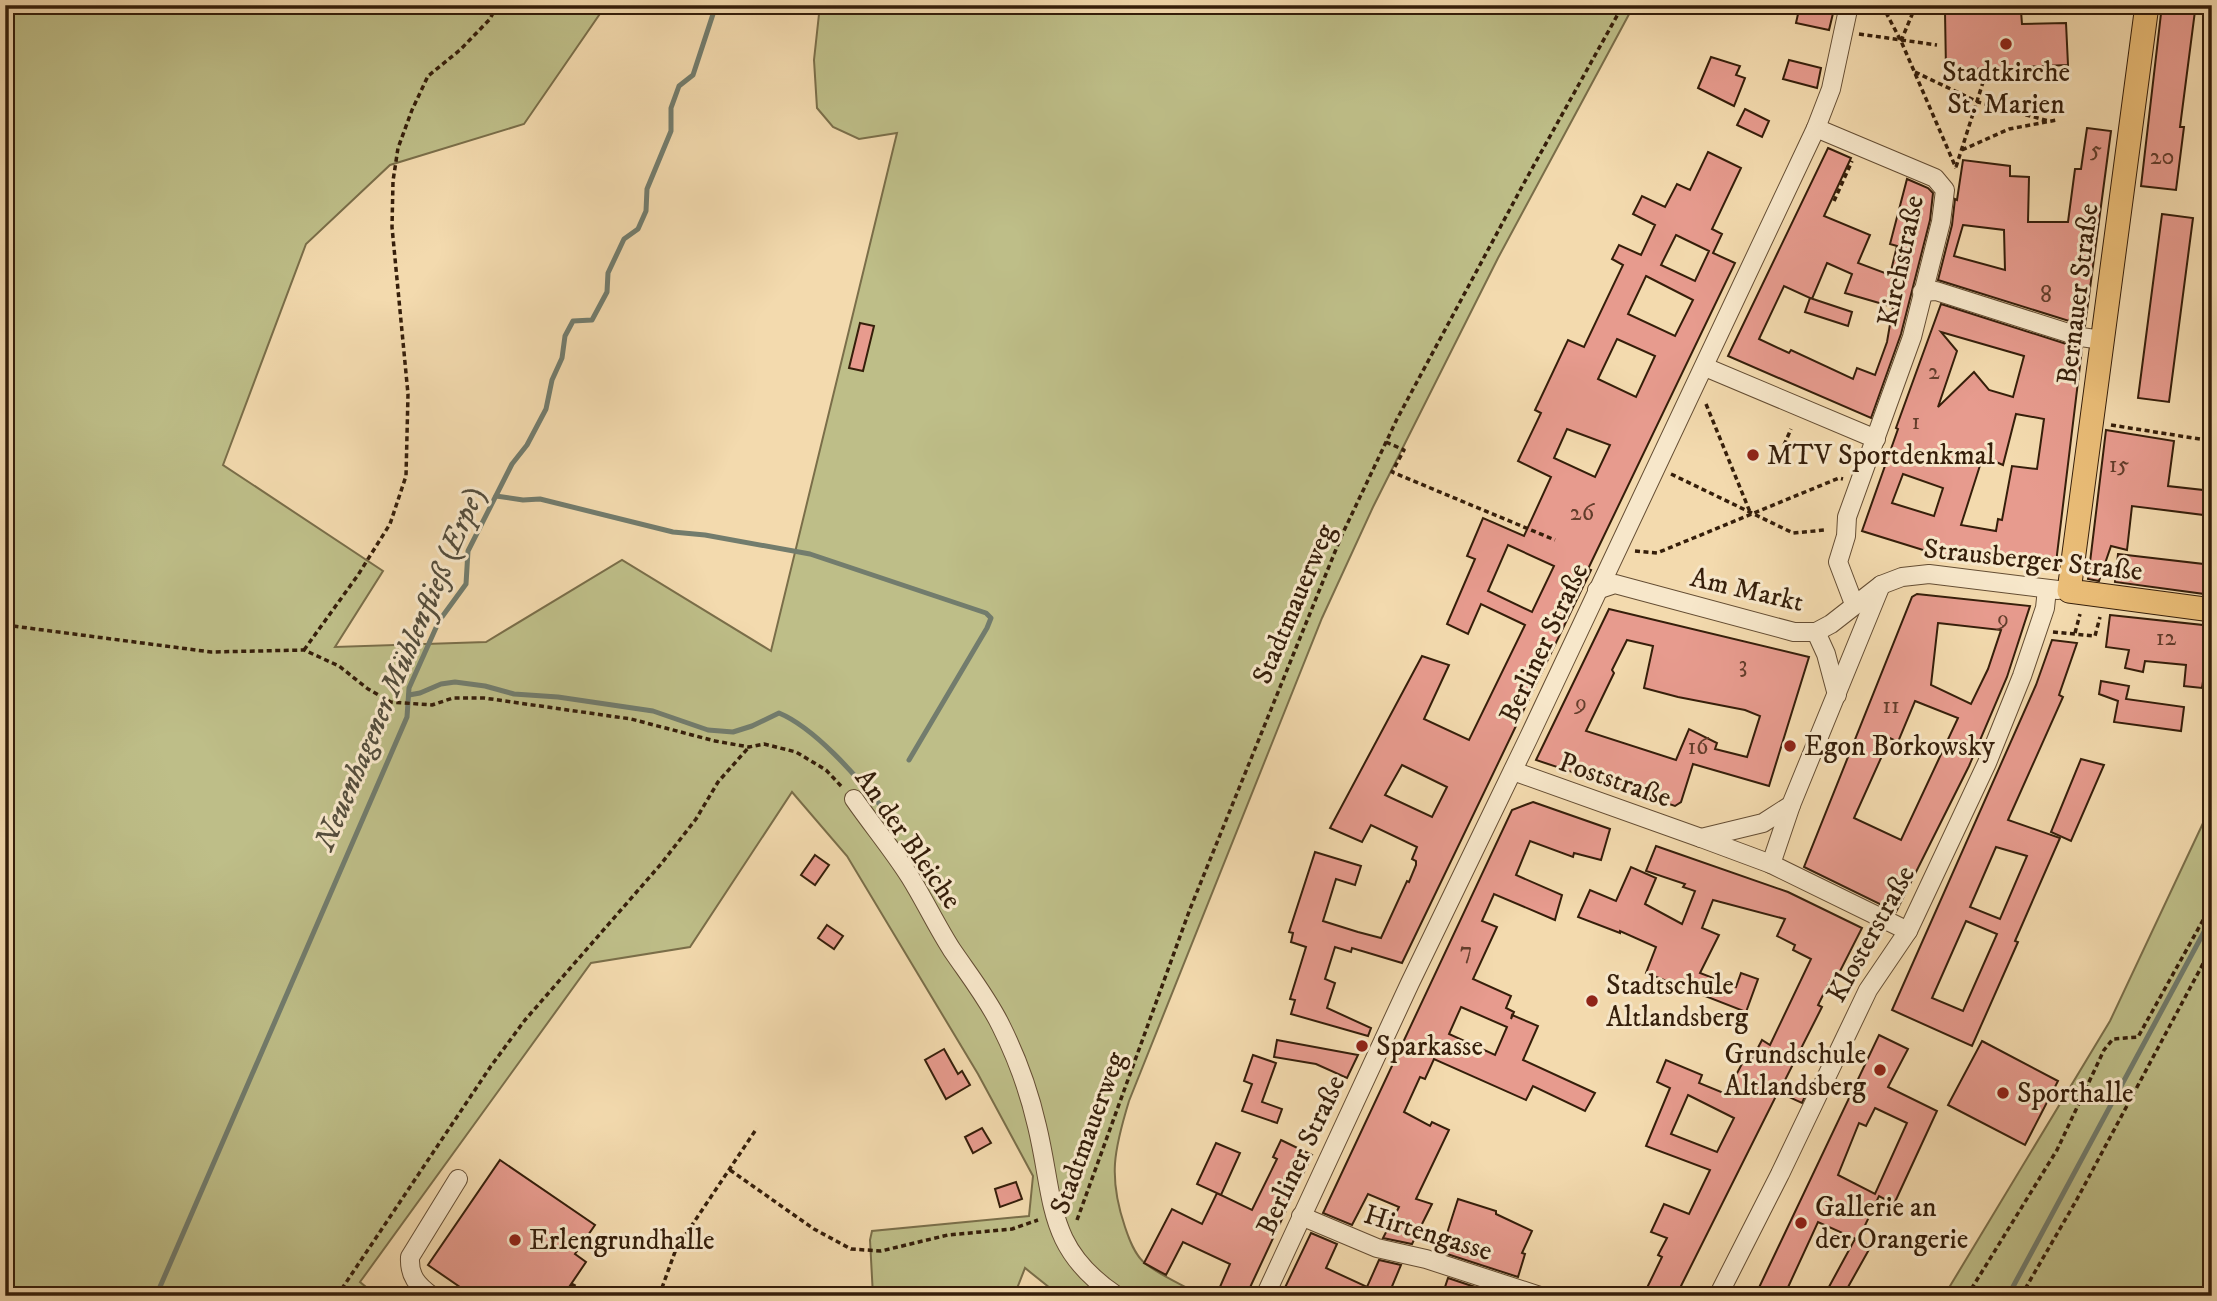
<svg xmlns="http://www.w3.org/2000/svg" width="2217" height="1301" font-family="'IM FELL DW Pica',serif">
<rect width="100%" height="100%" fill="#f3daae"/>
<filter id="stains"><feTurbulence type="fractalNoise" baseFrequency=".00286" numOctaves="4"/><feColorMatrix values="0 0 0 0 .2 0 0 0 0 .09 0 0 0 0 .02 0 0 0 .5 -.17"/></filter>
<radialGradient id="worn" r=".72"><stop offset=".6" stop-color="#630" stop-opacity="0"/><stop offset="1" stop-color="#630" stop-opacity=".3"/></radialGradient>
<g fill="#bebe88" stroke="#7a6e49" stroke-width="2">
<path d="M5,5H606L524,124L390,165L306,244L223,465L383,571L335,647L486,642L622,560L771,651L897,133L859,139L833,127L817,108L814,60L820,5H1634L1498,258L1373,507L1322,618L1129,1101C1114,1150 1108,1177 1125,1227C1129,1239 1135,1256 1146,1264C1161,1276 1185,1286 1202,1296H1060L1025,1268L1014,1296H873L870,1240L872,1231L1029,1216L1033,1176L978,1074L847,856L792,792L690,947L591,963L360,1282L377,1296H5Z"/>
<path d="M2212,804V1296H1944L2110,1021Z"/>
</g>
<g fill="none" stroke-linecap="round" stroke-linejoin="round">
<g stroke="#727c6d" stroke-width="5">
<path d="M496,496L523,500L540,499L673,532L705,535L810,554L986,613L991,618L987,628L909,760"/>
<path d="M409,695L420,693L441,684L455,682L485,686L514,694L558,697L653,711L708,730L733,732L752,726L779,713C815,728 856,776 881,806"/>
<path d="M156,1296L407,717L409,688L439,621L466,584L468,551L512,464L527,445L546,409L552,380L562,358L565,336L573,321L592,320L607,292L608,273L624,239L638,229L646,211L647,189L671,131V108L679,86L693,75L716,5"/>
<path d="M2008,1296L2212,917"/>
</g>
</g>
<g fill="#e79b8e" stroke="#351e0a" stroke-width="2" fill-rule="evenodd">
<path d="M1800,5H1835L1829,30L1796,23Z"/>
<path d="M2162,5H2184L2183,10L2195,11L2180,127H2184L2176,190L2141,186Z"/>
<path d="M2021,11L2022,24L2066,23L2068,65L1946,70L1945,12Z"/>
<path d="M1711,57L1740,66L1736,75L1745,78L1734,106L1698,88Z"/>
<path d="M1789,60L1821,68L1817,88L1783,79Z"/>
<path d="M1745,109L1769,121L1762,137L1737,125Z"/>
<path d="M2087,128L2111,131L2085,326L1938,280L1952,225L1955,199L1957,200L1963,160L2010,166V176L2029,177L2028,222H2068L2075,169H2081ZM1963,225L2004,230L2005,270L1954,256Z"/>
<path d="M1828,148L1851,158L1824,216L1870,235L1858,263L1890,275L1897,246L1890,244L1907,179L1928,188L1933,193L1930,220L1901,334L1871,418L1728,356ZM1827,263L1852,274L1845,293L1893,307L1887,342L1875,375L1857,368L1853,379L1791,350L1789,353L1759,339L1784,286L1812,299Z"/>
<path d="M1708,152L1741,168L1712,229L1722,234L1713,253L1735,263L1588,569L1591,570L1402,963L1352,948L1351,952L1335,947L1325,979L1335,983L1327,1008L1371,1028L1368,1036L1291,1014L1295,1000L1290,999L1306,947L1291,942L1293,933L1289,932L1315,852L1361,866L1355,885L1336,879L1323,921L1358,932L1381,938L1407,881L1409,882L1416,865V861L1412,859L1417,847L1371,825L1362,842L1330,828L1422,656L1449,665L1424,719L1469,740L1525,625L1481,604L1468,634L1447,624L1475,559L1467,556L1483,518L1524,536L1551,477L1518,461L1541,413L1535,410L1568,340L1584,347L1623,265L1612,259L1619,245L1641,255L1655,225L1633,214L1642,196L1665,207L1677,184L1690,190ZM1676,235L1709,251L1695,281L1661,265ZM1646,276L1693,300L1675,336L1628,314ZM1617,339L1655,356L1636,397L1598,379ZM1567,429L1610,445L1595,477L1554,458ZM1508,545L1554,566L1532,612L1488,591ZM1402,765L1447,787L1432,817L1385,795Z"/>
<path d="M2162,214L2193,218L2169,402L2138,398Z"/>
<path d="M1810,298L1852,312L1848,326L1805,312Z"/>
<path d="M1941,304L2082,349L2055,571L1936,554L1862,531L1898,429L1896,428ZM1941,332L2024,356L2013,397L1989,390L1974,372L1938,407L1957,351ZM2016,414L2044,419L2037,469L2012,466L2002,520L1998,519L1996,531L1961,525L1983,456L2003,465ZM1903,474L1943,488L1934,516L1892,503Z"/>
<path d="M860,323L874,326L863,371L849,368Z"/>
<path d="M2106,430L2174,441L2168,486L2212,491V516L2132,506L2127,550L2111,546L2099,581L2088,579Z"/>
<path d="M2118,554L2212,565V595L2115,582Z"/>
<path d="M1917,594L2030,606L2007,677L1969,766L1896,912L1804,867L1912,597ZM1938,623L2001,630L1988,669L1971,704L1931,685ZM1915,701L1958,718L1901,840L1854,818L1890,738L1898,742Z"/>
<path d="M1609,609L1809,657L1769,786L1693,764L1681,802L1675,806L1536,760ZM1627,640L1653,646L1644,688L1678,697L1745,710L1760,716L1747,757L1715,749L1717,743L1689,729L1676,760L1586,731L1614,673L1612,670Z"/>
<path d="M2110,615L2212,626V677L2204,675L2202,688L2184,686L2186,665L2145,661L2143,672L2125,668L2129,650L2106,647Z"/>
<path d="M2052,640L2077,643L2059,695L2063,697L2008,820L2060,838L2015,941L2018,942L1972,1046L1892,1010L2036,685ZM1996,847L2027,856L2000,919L1970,907ZM1966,921L1997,934L1963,1011L1932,998Z"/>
<path d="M2101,681L2129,686L2126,699L2184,707L2181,731L2114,722L2118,701L2099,694Z"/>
<path d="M2081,759L2104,765L2071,841L2051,832Z"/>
<path d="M1533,802L1610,829L1601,860L1574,853L1573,857L1530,841L1516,875L1562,895L1556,916L1555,920L1494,894L1482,921L1497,927L1473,979L1511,996L1506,1008L1514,1012L1511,1019L1512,1015L1538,1026L1523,1060L1595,1093L1585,1111L1533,1086L1526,1100L1434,1059L1425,1079L1420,1077L1404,1112L1430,1126L1432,1122L1449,1130L1416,1199L1432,1204L1412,1244L1383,1238L1399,1207L1368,1194L1352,1225L1323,1213L1512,810ZM1461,1007L1507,1027L1495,1055L1449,1034Z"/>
<path d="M1656,846L1788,892L1862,928L1834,983L1830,981L1818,1005L1822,1007L1785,1080L1807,1092L1802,1103L1778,1092L1676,1296H1643L1662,1257L1658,1255L1667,1238L1651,1232L1664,1204L1689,1214L1710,1170L1646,1146L1670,1088L1657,1082L1666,1060L1702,1075L1699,1083L1726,1094L1744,1060L1750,1063L1762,1040L1770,1045L1811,959L1793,950L1795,945L1777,936L1785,919L1713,900L1702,928L1719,935L1700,973L1736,987L1741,973L1758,979L1746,1012L1646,973L1656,947L1620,931V933L1578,917L1590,890L1616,901L1631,867L1656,878L1645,904L1682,924L1695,891L1683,887L1685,884L1646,871ZM1688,1095L1734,1118L1717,1152L1671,1134Z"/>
<path d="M815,855L829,865L815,885L801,875Z"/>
<path d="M827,925L843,936L834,949L818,938Z"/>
<path d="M1879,1035L1908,1049L1888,1087L1937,1111L1894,1204L1879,1196L1858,1240L1818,1222L1784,1296H1755ZM1875,1108L1907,1123L1875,1194L1838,1175L1859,1123L1866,1126Z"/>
<path d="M1277,1040L1358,1055L1347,1078L1316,1064L1274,1057Z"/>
<path d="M1982,1041L2058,1081L2025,1145L1948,1105Z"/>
<path d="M944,1049L958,1074L962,1071L970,1085L946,1099L925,1060Z"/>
<path d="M1253,1055L1276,1063L1262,1102L1282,1109L1277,1123L1242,1111L1252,1084L1244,1081Z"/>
<path d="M982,1128L991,1143L973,1153L965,1137Z"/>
<path d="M1281,1140L1312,1155L1246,1296H1216L1230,1264L1183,1242L1166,1275L1144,1263L1172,1209L1202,1224L1217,1193L1252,1210L1277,1159L1273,1157Z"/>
<path d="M1216,1143L1240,1153L1221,1195L1197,1184Z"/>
<path d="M500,1160L595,1225L575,1254L586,1262L563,1296H473L428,1265Z"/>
<path d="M1016,1182L1022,1199L1000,1207L995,1189Z"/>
<path d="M1458,1199L1496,1211V1214L1532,1231L1522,1253L1525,1254L1518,1277L1441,1252Z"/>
<path d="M1311,1233L1337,1244L1326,1268L1367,1287L1379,1260L1401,1265L1388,1296H1281Z"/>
<path d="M1855,1239L1871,1246L1843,1296H1824Z"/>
<path d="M1448,1278L1490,1292L1489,1296H1442Z"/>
</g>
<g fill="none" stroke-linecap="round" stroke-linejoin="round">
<g stroke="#644d33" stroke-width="20">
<g id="minor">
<path d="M1816,128L1935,178L1945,190L1941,222L1912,337L1847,517L1846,536L1838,562L1854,604"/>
<path d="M1922,292L1936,291L2081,337L2102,340"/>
<path d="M1705,367L1876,439"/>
<path d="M1597,590L1615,584L1794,632H1816L1831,624L1881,585L1902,577L1929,574L2058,590"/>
<path d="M1816,632L1826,654L1837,695"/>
<path d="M1513,771L1701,838L1763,823L1791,805L1881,585"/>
<path d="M854,799C872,825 893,850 910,877C925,901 937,927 952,950C969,975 988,999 1001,1026C1017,1058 1029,1091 1037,1126C1055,1200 1045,1248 1117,1296"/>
<path d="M1701,838L1771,864L1908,931"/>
<path d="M1771,864L1791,805"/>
<path d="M1301,1216L1377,1248L1426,1259L1540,1296"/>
<path d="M432,1296C417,1285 409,1276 410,1257L458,1179"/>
<path d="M1265,1296L1410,983L1528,739L1816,128L1831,89L1849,5"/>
<path d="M1718,1296L1780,1174L1868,990L1908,931L1987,763L2022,676L2045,608L2047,589"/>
</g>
</g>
<g stroke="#351e0a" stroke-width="25">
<path id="major" d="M2147,5L2069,591L2212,610"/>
</g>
<g stroke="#351e0a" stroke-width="3.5" stroke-dasharray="5 3.5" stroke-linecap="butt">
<path d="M1882,5L1901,41L1956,168"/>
<path d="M1859,34L1937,45"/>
<path d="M1901,41L1916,5"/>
<path d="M1915,72L1978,102L2049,121"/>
<path d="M1962,150L2009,129L2057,120"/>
<path d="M1956,167L1985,76"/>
<path d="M1834,201L1852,161"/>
<path d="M1706,404L1750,512"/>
<path d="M2111,425L2212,441"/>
<path d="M1386,442L1404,450L1392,472L1555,540"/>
<path d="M1784,445L1791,429"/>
<path d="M1671,474L1793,533L1825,530"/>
<path d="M1635,551L1657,553L1839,478L1843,479"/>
<path d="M5,625L211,652L304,650L339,666L368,689L391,702L432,705L453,698H484L631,719L715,741L749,747L764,744L796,752L826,770L842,787"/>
<path d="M2053,632L2095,636L2100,617"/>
<path d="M2075,633L2080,614"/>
<path d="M304,650L358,575L390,524L406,476L408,394L392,227L393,181L398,148L412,110L428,76L460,50L490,19L497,5"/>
<path d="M730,1170L814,1229L851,1249L881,1251L948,1235L1012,1229L1038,1220"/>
<path d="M1077,1220L1190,909L1341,537L1397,419L1524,183L1623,5"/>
<path d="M571,1284L594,1296"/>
<path d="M337,1296L491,1066L525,1020L661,864L696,819L718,782L749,747"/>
<path d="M659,1296L676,1249L757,1128"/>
<path d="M1967,1296L2057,1150L2104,1050L2113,1039L2138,1037L2212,904"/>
<path d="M2021,1296L2076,1201L2212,947"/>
</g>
<use href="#minor" stroke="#f7e7ca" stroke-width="18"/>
<use href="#major" stroke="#eabd77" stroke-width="23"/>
</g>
<g fill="#8f2418" stroke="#f7e7ca" stroke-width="2.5">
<circle cx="2006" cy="44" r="7"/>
<circle cx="1753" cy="455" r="7"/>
<circle cx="1790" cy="746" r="7"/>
<circle cx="1592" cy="1001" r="7"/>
<circle cx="1362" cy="1046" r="7"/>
<circle cx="1880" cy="1070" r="7"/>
<circle cx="2003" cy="1093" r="7"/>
<circle cx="1801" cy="1223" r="7"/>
<circle cx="515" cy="1240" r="7"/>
</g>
<g text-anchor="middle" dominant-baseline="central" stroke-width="6" stroke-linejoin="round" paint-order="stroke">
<g font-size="24" fill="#623d2b">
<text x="2096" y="150">5</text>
<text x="2162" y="157">20</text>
<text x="2046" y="295">8</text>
<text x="1934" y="372">2</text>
<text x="1916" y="422">1</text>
<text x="2119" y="465">15</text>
<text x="1582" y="513">26</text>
<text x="2003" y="619">9</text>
<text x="2166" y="638">12</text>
<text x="1743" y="665">3</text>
<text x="1581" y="703">9</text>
<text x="1891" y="706">11</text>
<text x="1698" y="747">16</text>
<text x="1466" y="951">7</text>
</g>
<g font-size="28" fill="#351e0a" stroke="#f7e7ca" text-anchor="start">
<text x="2006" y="72" text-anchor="middle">Stadtkirche<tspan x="2006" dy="32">St. Marien</tspan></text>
<text x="1767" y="455">MTV Sportdenkmal</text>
<text x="1804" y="746">Egon Borkowsky</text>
<text x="1606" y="985">Stadtschule<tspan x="1606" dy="32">Altlandsberg</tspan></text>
<text x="1376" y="1046">Sparkasse</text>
<text x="1866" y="1054" text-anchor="end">Grundschule<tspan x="1866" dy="32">Altlandsberg</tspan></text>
<text x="2017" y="1093">Sporthalle</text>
<text x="1815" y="1207">Gallerie an<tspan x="1815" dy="32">der Orangerie</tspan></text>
<text x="529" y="1240">Erlengrundhalle</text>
</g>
<g font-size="28" fill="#351e0a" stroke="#f7e7ca">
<text transform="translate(1901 261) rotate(-78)">Kirchstraße</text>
<text transform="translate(2078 294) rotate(-83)">Bernauer Straße</text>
<text transform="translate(2033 560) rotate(6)">Strausberger Straße</text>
<text transform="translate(1747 590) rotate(13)">Am Markt</text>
<text transform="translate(1294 604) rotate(-67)">Stadtmauerweg</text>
<text transform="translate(1544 643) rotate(-65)">Berliner Straße</text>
<text transform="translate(1615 780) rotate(19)">Poststraße</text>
<text transform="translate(908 839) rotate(55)">An der Bleiche</text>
<text transform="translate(1871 934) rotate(-61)">Klosterstraße</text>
<text transform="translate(1088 1133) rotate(-70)">Stadtmauerweg</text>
<text transform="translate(1301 1155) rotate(-65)">Berliner Straße</text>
<text transform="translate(1428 1233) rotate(17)">Hirtengasse</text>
</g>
<g font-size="30" font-style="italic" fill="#544d3c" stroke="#f7e7ca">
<text transform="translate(400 669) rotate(-67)">Neuenhagener Mühlenfließ (Erpe)</text>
</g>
</g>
<rect width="2217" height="1301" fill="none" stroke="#f3daae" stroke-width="28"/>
<rect x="7" y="7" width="2203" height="1287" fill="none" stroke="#351e0a" stroke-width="3.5"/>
<rect x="14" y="14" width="2189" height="1273" fill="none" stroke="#351e0a" stroke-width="2"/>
<rect width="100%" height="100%" filter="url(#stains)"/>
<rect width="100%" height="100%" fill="url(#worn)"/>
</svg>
